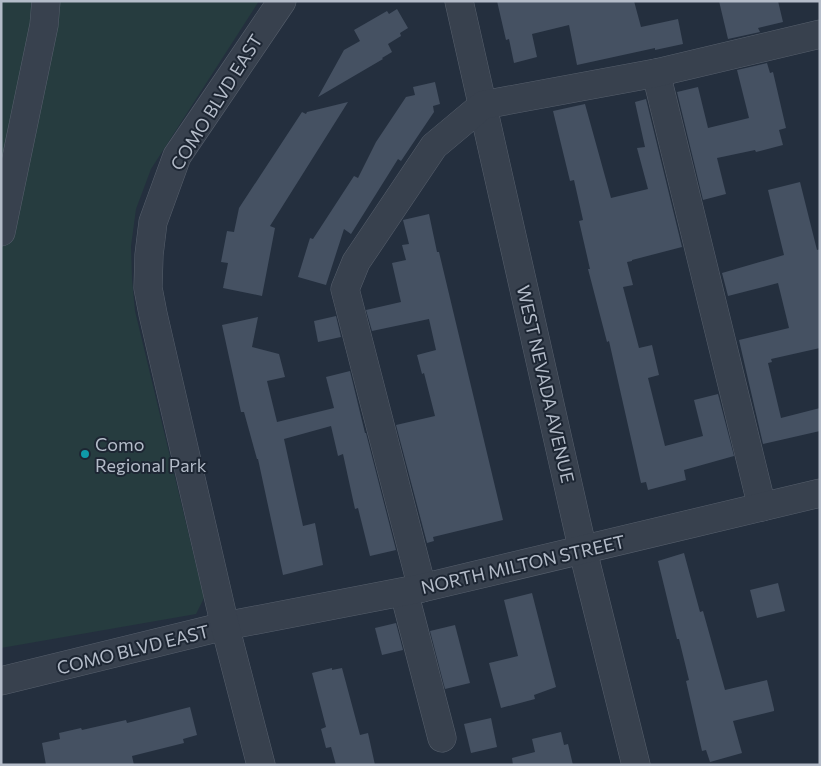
<svg xmlns="http://www.w3.org/2000/svg" width="821" height="766" font-family="Commissioner,sans-serif">
<rect width="100%" height="100%" fill="#242f3e"/>
<path fill="#263c3f" d="M1,1H259L151,169L136,209L131,246L132,279L135,311L204,598L196,614L1,648Z"/>
<g fill="#455162">
<path d="M497,1H634L641,27L678,19L683,44L655,50V48L577,65L569,25L532,34L537,57L514,63L509,39L506,40Z"/>
<path d="M719,1H778L783,22L758,28L760,32L728,39Z"/>
<path d="M397,9L408,28L400,33L401,36L388,44L392,52L382,58L383,59L318,97L344,50L360,41L354,30L387,11L389,14Z"/>
<path d="M767,63L770,73L773,72L786,128L779,130L783,145L756,152L755,150L717,158L726,194L703,200L677,92L698,87L708,128L749,118L737,70Z"/>
<path d="M435,82L440,104L433,106L434,112L401,161L398,159L351,234L344,229L326,285L298,277L310,238L313,239L354,176L358,178L376,142L406,97L415,95L413,87Z"/>
<path d="M646,99L682,247L632,260V261L627,262L633,285L623,287L639,348L652,345L659,375L648,378L665,446L703,436L694,400L718,394L734,456L684,470L686,480L648,490L646,482L641,483L609,341L607,342L588,269H590L579,221L583,220L574,180L570,181L553,111L585,104L611,198L648,189L637,148L645,147L635,102Z"/>
<path d="M348,102L270,226L275,228L262,296L223,288L228,263L221,262L227,231L234,232L239,208L302,112L306,114L307,112Z"/>
<path d="M800,182L817,250L820,249V348L771,359L772,362L768,363L781,418L820,408V431L763,444L739,340L789,328L778,283L728,296L722,273L784,255L768,190Z"/>
<path d="M429,214L437,252H439L503,520L433,537L434,541L427,543L396,425L435,416L424,373L422,374L417,355L436,350L429,319L372,331L366,310L401,302L392,263L406,260L402,245L409,244L403,220Z"/>
<path d="M336,316L341,337L318,342L314,321Z"/>
<path d="M258,317L252,347L279,354L285,377L267,381L277,422L334,408L326,377L350,371L365,433H366L396,550L370,556L358,508L355,509L343,454L338,456L331,426L284,439L303,526L315,523L323,565L283,575L258,459H257L244,412H241L222,325Z"/>
<path d="M684,553L700,612L703,611L725,690L767,680L774,709V711L733,721L742,753L710,762L706,750L702,751L697,729L686,681L689,680L679,639H677L658,561Z"/>
<path d="M778,583L785,611L757,618L750,590Z"/>
<path d="M532,593L556,687L534,695L535,699L501,708L489,663L518,656L504,600Z"/>
<path d="M396,623L403,650L382,655L375,628Z"/>
<path d="M455,625L470,683L445,689L430,631Z"/>
<path d="M332,668V670L342,668L360,735L368,733L375,765H336L331,747L326,748L321,729L326,727L312,673Z"/>
<path d="M190,707L197,735L183,739L184,743L132,756L134,765H46L42,743L60,739L59,733L81,728L82,730L126,720L127,723Z"/>
<path d="M491,718L497,747L471,753L464,724Z"/>
<path d="M561,732L564,745L568,744L573,765H513L512,758L535,752L532,739Z"/>
</g>
<g fill="none" stroke-linecap="round" stroke-linejoin="round">
<g stroke="#565f6c" stroke-width="29">
<g id="minor">
<path d="M459,1L583,551L636,765"/>
<path d="M656,73L762,507"/>
<path d="M1,232L44,25L46,1"/>
<path d="M422,588L345,289L356,262L434,146L483,105L656,73L820,34"/>
<path d="M404,592L442,738"/>
<path d="M1,681L225,626L422,588L820,493"/>
<path d="M261,765L225,626L153,314L148,288L149,255L153,222L177,156L282,1"/>
</g>
</g>
<use href="#minor" stroke="#38414e" stroke-width="28"/>
</g>
<circle fill="#0f9aa8" stroke="#1d2633" stroke-width="2" cx="85" cy="454" r="5"/>
<g text-anchor="middle" dominant-baseline="central" stroke-width="4" stroke-linejoin="round" paint-order="stroke">
<g font-size="18" fill="#b4bcc9" stroke="#1d2633">
<text transform="translate(216 102) rotate(-58)">COMO BLVD EAST</text>
<text transform="translate(546 384) rotate(77)">WEST NEVADA AVENUE</text>
<text transform="translate(523 564) rotate(-13)">NORTH MILTON STREET</text>
<text transform="translate(133 649) rotate(-14)">COMO BLVD EAST</text>
</g>
<g font-size="18" fill="#b4bcc9" stroke="#1d2633" text-anchor="start">
<text x="95" y="444">Como<tspan x="95" dy="21">Regional Park</tspan></text>
</g>
</g>
<rect width="821" height="766" fill="none" stroke="#b4bcc9" stroke-width="5"/>
</svg>
